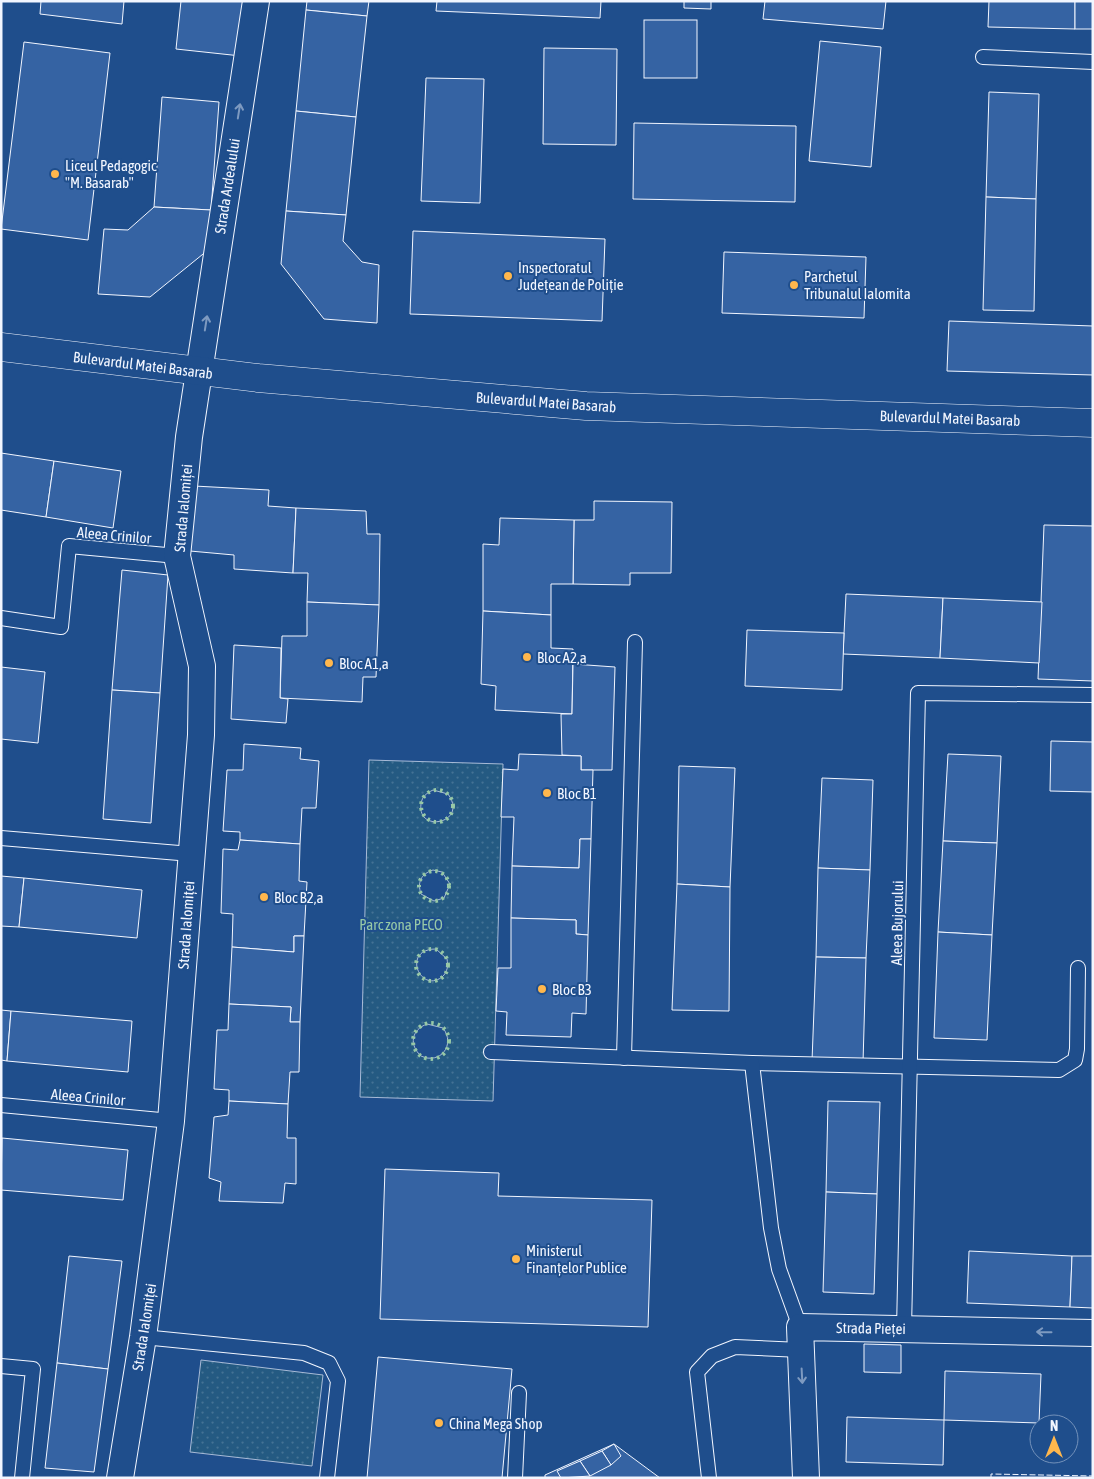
<svg xmlns="http://www.w3.org/2000/svg" width="1094" height="1479" font-family="'Asap Condensed',sans-serif">
<defs>
<pattern id="park-dots" width="8" height="8" patternUnits="userSpaceOnUse" patternTransform="scale(1.25)"><rect width="8" height="8" fill="#245a82"/><path d="M2 2h.1M6 6h.1" fill="none" stroke="#447295" stroke-width="1.8" stroke-linecap="round"/></pattern>
</defs>
<rect width="100%" height="100%" fill="#1f4e8c"/>
<g fill="url(#park-dots)" stroke="#a8bbd7" fill-rule="evenodd">
<path d="M369,760L503,764L493,1101L360,1097ZM433,790L448,794C469,823 417,834 421,804C422,796 427,793 433,790ZM433,870L442,872L450,884L444,898L434,901L421,894C417,882 421,874 433,870ZM436,949L447,959C448,965 448,972 442,977C420,994 401,949 436,949ZM427,1024L443,1028C456,1045 440,1065 421,1056C409,1045 411,1030 427,1024Z"/>
<path d="M201,1360L323,1375L312,1466L190,1452Z"/>
</g>
<g fill="#3563a3" stroke="#f2f6ff">
<path d="M41,1H124L122,24L40,14Z"/>
<path d="M181,1H246L241,56L176,49Z"/>
<path d="M307,1H369L367,16L306,10Z"/>
<path d="M437,1H601L600,18L436,11Z"/>
<path d="M684,1H711V9L684,8Z"/>
<path d="M765,1H886L883,29L763,19Z"/>
<path d="M989,1H1075V29L988,27Z"/>
<rect x="1075" y="1" width="18" height="28"/>
<path d="M306,10L367,16L356,117L296,111Z"/>
<rect x="644" y="20" width="53" height="58"/>
<path d="M820,41L881,47L871,167L809,161Z"/>
<path d="M24,42L110,53L88,240L1,229Z"/>
<path d="M544,48L617,49L616,145L543,144Z"/>
<path d="M426,78L484,79L480,203L421,201Z"/>
<path d="M989,92L1039,94L1036,199L986,197Z"/>
<path d="M162,97L219,102L211,210L154,207Z"/>
<path d="M296,111L356,117L346,215L286,211Z"/>
<path d="M634,123L796,126L795,202L633,199Z"/>
<path d="M986,197L1036,199L1034,311L983,310Z"/>
<path d="M154,207L211,210L208,250L150,297L98,294L104,229L128,230Z"/>
<path d="M286,211L346,215L343,241L362,262L379,265L377,323L324,319L281,264Z"/>
<path d="M413,231L605,239L602,321L410,314Z"/>
<path d="M724,252L866,257L864,318L722,313Z"/>
<path d="M949,321L1093,326V375L947,371Z"/>
<path d="M1,453L54,461L46,517L1,510Z"/>
<path d="M54,461L121,471L113,528L46,517Z"/>
<path d="M194,486L269,490L268,506L296,508L293,573L234,569V555L190,551Z"/>
<path d="M594,501L672,502L671,573H630V585L573,584L574,520H594Z"/>
<path d="M296,508L366,511L367,534H380L379,605L307,602L308,573H293Z"/>
<path d="M500,518L574,520L573,584H551V615L483,611V544L499,545Z"/>
<path d="M1044,525L1093,526V681L1038,679Z"/>
<path d="M122,570L168,575L160,693L112,690Z"/>
<path d="M846,594L943,598L940,658L843,654Z"/>
<path d="M943,598L1042,602L1039,663L940,658Z"/>
<path d="M307,602L379,605L376,677H363L362,702L280,698L282,636H307Z"/>
<path d="M483,611L551,615V648L573,649L572,714L495,710L496,686L481,684Z"/>
<path d="M747,630L844,633L842,690L745,686Z"/>
<path d="M234,645L281,648L280,698L288,699L286,723L231,719Z"/>
<path d="M573,664L615,667L612,770H581V756L562,755L561,714H572Z"/>
<path d="M1,667L45,672L38,743L1,739Z"/>
<path d="M112,690L160,693L151,823L103,819Z"/>
<path d="M1051,741L1093,742V792L1050,791Z"/>
<path d="M244,744L301,748L300,759L319,761L316,808H302L300,844L240,840V832L223,831L227,770H243Z"/>
<path d="M519,754L581,756V770H593L591,839H580L579,868L512,866L514,817H501L503,769L518,770Z"/>
<path d="M948,754L1001,756L997,843L943,841Z"/>
<path d="M679,766L735,768L730,887L677,884Z"/>
<path d="M822,778L873,780L870,870L818,868Z"/>
<path d="M580,839H591L588,935L576,934V920L511,918L512,866L579,868Z"/>
<path d="M240,840L300,844L299,881L307,882L304,936H294V952L232,947L233,914L221,913L223,849L238,850Z"/>
<path d="M943,841L997,843L992,935L938,932Z"/>
<path d="M818,868L870,870L866,958L816,957Z"/>
<path d="M1,876L24,878L19,927L1,926Z"/>
<path d="M24,878L142,890L137,938L19,927Z"/>
<path d="M677,884L730,887L729,1011L672,1010Z"/>
<path d="M511,918L576,920V934L588,935L586,1014L572,1013L571,1037L506,1035L507,1012L496,1011L498,968H511Z"/>
<path d="M938,932L992,935L987,1040L934,1038Z"/>
<path d="M294,936H304L300,1022H290L291,1007L229,1004L232,947L294,952Z"/>
<path d="M816,957L866,958L863,1063L812,1061Z"/>
<path d="M229,1004L291,1007L290,1022H300L299,1072H290L288,1104L229,1101V1090L214,1089L217,1030H228Z"/>
<path d="M1,1010L11,1011L7,1061L1,1060Z"/>
<path d="M11,1011L132,1021L128,1072L7,1061Z"/>
<path d="M229,1101L288,1104L287,1138H296V1184L285,1183L283,1203L219,1201L221,1182L209,1178L214,1117L228,1115Z"/>
<path d="M828,1101L880,1102L877,1194L826,1192Z"/>
<path d="M2,1138L128,1150L123,1200L1,1190Z"/>
<path d="M385,1169L499,1173L498,1196L652,1200L648,1327L380,1319Z"/>
<path d="M826,1192L877,1194L874,1294L823,1292Z"/>
<path d="M969,1251L1072,1256L1070,1307L967,1303Z"/>
<path d="M69,1256L122,1261L108,1369L57,1363Z"/>
<path d="M1072,1256H1093V1308L1070,1307Z"/>
<path d="M864,1344L901,1345V1373L864,1372Z"/>
<path d="M378,1357L512,1369L502,1478H367Z"/>
<path d="M57,1363L108,1369L94,1472L45,1468Z"/>
<path d="M945,1371L1041,1374L1039,1423L944,1420Z"/>
<path d="M847,1417L944,1420L943,1465L846,1462Z"/>
<path d="M614,1444L660,1478H545V1475Z"/>
<path d="M614,1444L621,1456L611,1465L602,1451Z"/>
<path d="M602,1451L611,1465L590,1476L580,1461Z"/>
<path d="M580,1461L590,1476L561,1478L557,1471Z"/>
</g>
<g fill="none" stroke-linecap="round" stroke-linejoin="round">
<g stroke="#f2f6ff" stroke-width="16">
<g id="lane">
<path d="M983,57L1093,62"/>
<path d="M1,618L61,627L69,546L177,556"/>
<path d="M1,838L191,854"/>
<path d="M491,1052L752,1063L1059,1070L1075,1060L1077,1049L1078,968"/>
<path d="M624,1058L635,642"/>
<path d="M752,1063L771,1228L779,1269L800,1327"/>
<path d="M1,1105L171,1121"/>
<path d="M904,1329L918,693L1093,695"/>
<path d="M143,1337L304,1353L329,1363L338,1381L327,1478"/>
<path d="M1,1366L33,1369L22,1478"/>
<path d="M515,1478L519,1393"/>
<path d="M709,1478L697,1372L712,1356L735,1347L801,1350"/>
</g>
</g>
<g stroke="#f2f6ff" stroke-width="28">
<g id="street">
<path d="M120,1478L143,1337L171,1121L201,735L202,666L177,556L189,437L256,1"/>
<path d="M806,1478L800,1327L1093,1333"/>
</g>
</g>
<g stroke="#f2f6ff" stroke-width="29">
<path id="primary" d="M1,347L258,378L586,406L1093,423"/>
</g>
<use href="#lane" stroke="#1f4e8c" stroke-width="14"/>
<use href="#street" stroke="#1f4e8c" stroke-width="26"/>
<use href="#primary" stroke="#1f4e8c" stroke-width="28"/>
<g stroke="#97c8a6" stroke-width="4" stroke-dasharray="2.5 4" stroke-linecap="butt">
<circle cx="437" cy="806" r="16"/>
<circle cx="434" cy="886" r="15"/>
<circle cx="432" cy="965" r="16"/>
<circle cx="431" cy="1041" r="18"/>
</g>
<path stroke="#f2f6ff" stroke-width="1" stroke-dasharray="6 2.5" stroke-linecap="butt" d="M991,1478V1474L1093,1476"/>
</g>
<defs><path id="oneway-shaft" d="M-6 0H5M1.5-3L5.5 0L1.5 3" fill="none" stroke-width="1.6" stroke-linecap="round" stroke-linejoin="round" transform="scale(1.25)"/></defs>
<g stroke="#7e9ac0">
<use href="#oneway-shaft" transform="translate(239 111) rotate(-81)"/>
<use href="#oneway-shaft" transform="translate(206 323) rotate(-81)"/>
<use href="#oneway-shaft" transform="translate(1044 1332) rotate(-179)"/>
<use href="#oneway-shaft" transform="translate(802 1376) rotate(87)"/>
</g>
<g fill="#ffb74d" stroke="#1f4e8c" stroke-width="2">
<circle cx="55" cy="174" r="5"/>
<circle cx="508" cy="276" r="5"/>
<circle cx="794" cy="285" r="5"/>
<circle cx="527" cy="657" r="5"/>
<circle cx="329" cy="663" r="5"/>
<circle cx="547" cy="793" r="5"/>
<circle cx="264" cy="897" r="5"/>
<circle cx="542" cy="989" r="5"/>
<circle cx="516" cy="1259" r="5"/>
<circle cx="439" cy="1423" r="5"/>
</g>
<g text-anchor="middle" dominant-baseline="central" stroke-width="4" stroke-linejoin="round" paint-order="stroke">
<g font-size="15" fill="#f2f6ff" stroke="#1f4e8c" text-anchor="start">
<text x="65" y="165">Liceul Pedagogic<tspan x="65" dy="17">"M. Basarab"</tspan></text>
<text x="518" y="267">Inspectoratul<tspan x="518" dy="17">Județean de Poliție</tspan></text>
<text x="804" y="276">Parchetul<tspan x="804" dy="17">Tribunalul Ialomita</tspan></text>
<text x="537" y="657">Bloc A2,a</text>
<text x="339" y="663">Bloc A1,a</text>
<text x="557" y="793">Bloc B1</text>
<text x="274" y="897">Bloc B2,a</text>
<text x="552" y="989">Bloc B3</text>
<text x="526" y="1250">Ministerul<tspan x="526" dy="17">Finanțelor Publice</tspan></text>
<text x="449" y="1423">China Mega Shop</text>
</g>
<g font-size="15" fill="#f2f6ff" stroke="#1f4e8c">
<text transform="translate(227 186) rotate(-81)">Strada Ardealului</text>
<text transform="translate(143 365) rotate(7)">Bulevardul Matei Basarab</text>
<text transform="translate(546 402) rotate(4)">Bulevardul Matei Basarab</text>
<text transform="translate(950 418) rotate(2)">Bulevardul Matei Basarab</text>
<text transform="translate(183 508) rotate(-85)">Strada Ialomiței</text>
<text transform="translate(114 535) rotate(5)">Aleea Crinilor</text>
<text transform="translate(897 923) rotate(-89)">Aleea Bujorului</text>
<text transform="translate(186 925) rotate(-86)">Strada Ialomiței</text>
<text transform="translate(88 1097) rotate(5)">Aleea Crinilor</text>
<text transform="translate(144 1327) rotate(-81)">Strada Ialomiței</text>
<text transform="translate(871 1328) rotate(1)">Strada Pieței</text>
</g>
<g font-size="15" fill="#97c8a6" stroke="#1f4e8c">
<text x="401" y="924">Parc zona PECO</text>
</g>
</g>
<rect width="1094" height="1479" fill="none" stroke="#f2f6ff" stroke-width="5"/>
<g transform="translate(1054 1439)"><circle r="24" fill="#1f4e8c" stroke="#7391ba"/>
<path d="M0-4L9 19L0 12L-9 19Z" fill="#ffb74d"/>
<text y="-8" font-size="14" font-weight="bold" text-anchor="middle" fill="#f2f6ff">N</text>
</g>
</svg>
